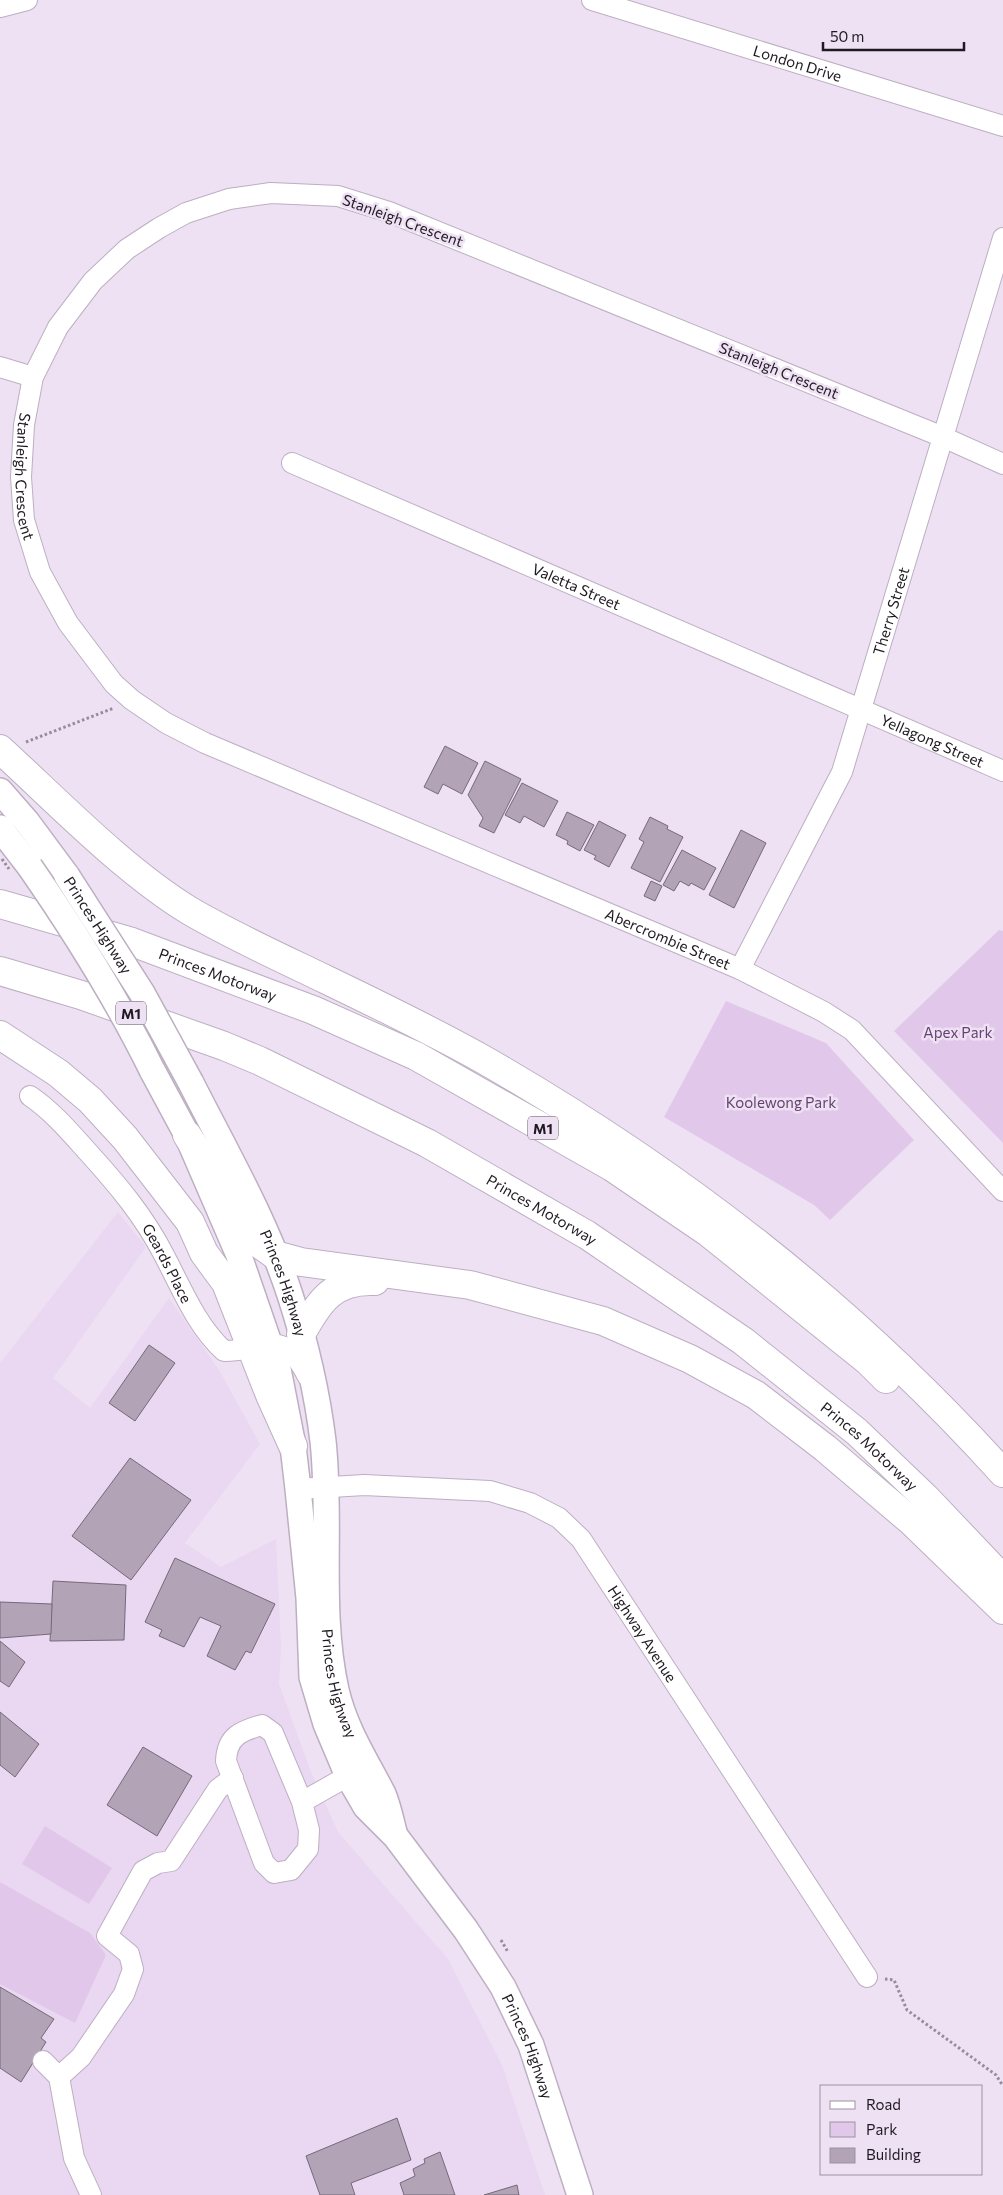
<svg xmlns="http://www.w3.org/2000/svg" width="1003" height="2195" font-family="Commissioner,sans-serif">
<rect width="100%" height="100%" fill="#efe1f4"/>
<path fill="#ead7f1" d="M118,1212L146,1247L53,1378L90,1408L169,1298L219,1370L260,1444L185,1543L221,1567L276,1539L281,1646L279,1684L311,1772L338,1832L448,1959L502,2065L545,2195H0V1363Z"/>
<g fill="#e1c8ea">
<path d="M999,930L1003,931V1143L894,1031Z"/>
<path d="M726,1001L826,1043L914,1140L830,1220L814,1205L664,1117Z"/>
<path d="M45,1826L112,1868L89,1904L22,1864Z"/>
<path d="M0,1882L90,1933L106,1955L75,2023L0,1984Z"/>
</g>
<g fill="#b2a4b6" stroke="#75697a">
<path d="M445,746L478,763L462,794L443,784L438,794L424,787Z"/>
<path d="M485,761L521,779L494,833L479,826L483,818L468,795Z"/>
<path d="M522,783L558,801L544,827L524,816L520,823L505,815Z"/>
<path d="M567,812L594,825L580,851L567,844L568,841L556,835Z"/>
<path d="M650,817L668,826L667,829L683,837L660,882L631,868L644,842L639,839Z"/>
<path d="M599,821L626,835L609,867L594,859L596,856L584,850Z"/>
<path d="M741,830L766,843L734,908L709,895Z"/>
<path d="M682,850L716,868L704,890L691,883L689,886L680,881L674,891L663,885Z"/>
<path d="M651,881L662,886L655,901L644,896Z"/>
<path d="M149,1345L175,1363L135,1421L109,1403Z"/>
<path d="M130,1458L191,1500L131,1580L72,1536Z"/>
<path d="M175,1558L275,1604L251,1653L246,1651L235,1670L207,1656L221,1626L200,1617L184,1647L159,1636L162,1630L145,1622Z"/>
<path d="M53,1581L126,1585L124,1640L50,1641Z"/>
<path d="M0,1602L52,1604L51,1634L0,1638Z"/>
<path d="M0,1641L25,1662L9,1687L0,1681Z"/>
<path d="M0,1712L39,1744L15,1777L0,1765Z"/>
<path d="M143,1747L192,1776L157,1836L107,1805Z"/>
<path d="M0,1987L54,2019L41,2038L46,2042L21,2082L0,2068Z"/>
<path d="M397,2118L411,2160L351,2183L355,2195H320L306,2156Z"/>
<path d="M440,2152L455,2195H404L400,2183L415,2176L413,2169L425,2163L424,2159Z"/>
<path d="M517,2185L519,2195H484Z"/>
</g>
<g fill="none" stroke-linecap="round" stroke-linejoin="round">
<g stroke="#bdafc2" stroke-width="22">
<g id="minor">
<path id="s1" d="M592,0L1003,126"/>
<path d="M0,7L27,0"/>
<path d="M0,367L33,377"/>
<path id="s2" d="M292,463L1003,771"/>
<path id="s3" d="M1003,464L943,437L389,212L338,196L271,193L229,199L186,213L159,228L127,249L93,281L58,327L33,377L24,425L21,477L24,520L40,572L68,623L114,684L132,700L166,723L205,743L740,969L824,1012L852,1030L1003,1191"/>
<path id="s4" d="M740,969L842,772L1003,238"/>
<path id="s5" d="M30,1096C52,1111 69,1131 87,1151C117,1184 144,1216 164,1255C182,1289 196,1325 224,1351C270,1351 281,1325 308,1377"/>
<path id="s6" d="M298,1489L364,1485L490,1491L530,1503L559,1518L581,1539L867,1977"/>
<path d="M302,1802L309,1830L308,1849L291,1870L274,1873L264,1863L226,1761C227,1736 241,1731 262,1725L273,1733L302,1802L348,1776"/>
<path d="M43,2061L59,2077L74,2158L91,2195"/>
<path d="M59,2077L81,2057L124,1994L133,1969L129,1954L107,1936L143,1871L158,1863L171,1861L218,1789L233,1778"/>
</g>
</g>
<g stroke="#bdafc2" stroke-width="28">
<g id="major">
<path d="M0,791L27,822L67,876"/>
<path d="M0,828L30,867"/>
<path id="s7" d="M152,1070L187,1135L238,1253L278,1369L293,1446L298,1489L309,1598L312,1677L326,1724L348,1776L366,1807L396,1837L466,1930L503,1987L531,2045L580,2195"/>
<path id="s8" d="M191,1083C226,1152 266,1221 290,1295C305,1341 317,1392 323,1441C332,1523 318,1609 336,1690C345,1729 365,1759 383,1794C388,1806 391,1820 394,1832"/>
</g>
</g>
<g stroke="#bdafc2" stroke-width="30">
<g id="highway">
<path d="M0,749C58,802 123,870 190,911C226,932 264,950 302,968C364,998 426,1027 486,1061C681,1173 852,1306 1003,1473"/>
<path id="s9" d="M0,904L132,942L313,1010L416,1056L612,1167L709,1233L868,1361L886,1379"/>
<path id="s10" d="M0,971L81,995L224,1046L260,1061L427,1143L587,1235L743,1341L857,1432L925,1497L1003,1579"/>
<path d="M0,1035L58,1073L90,1100L125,1138L190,1222L204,1253L226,1283L270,1395L293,1446"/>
<path d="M187,1135L254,1240L275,1255L301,1262L470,1285L603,1321L690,1359L756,1395L825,1448L911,1521L1003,1610"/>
<path d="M301,1334C320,1301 333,1279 375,1281"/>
</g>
</g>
<g stroke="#968c9a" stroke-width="3" stroke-dasharray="2.5 2.5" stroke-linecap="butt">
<path d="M26,742L114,708"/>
<path d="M501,1940L508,1952"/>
<path d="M885,1979L894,1980L907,2010L996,2075L1003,2086"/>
</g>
<use href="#minor" stroke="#fff" stroke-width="20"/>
<use href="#major" stroke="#fff" stroke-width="25"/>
<use href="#highway" stroke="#fff" stroke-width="28"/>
<g stroke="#bdafc2" stroke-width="28" stroke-linecap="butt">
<g id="major-bridge">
<path d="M30,867C75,932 117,999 152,1070"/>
<path id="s11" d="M67,876L142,993L191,1083"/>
</g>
</g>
<path stroke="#968c9a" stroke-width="3" stroke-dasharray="2.5 2.5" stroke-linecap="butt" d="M2,859L9,869"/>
<use href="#major-bridge" stroke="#fff" stroke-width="25"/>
</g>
<g text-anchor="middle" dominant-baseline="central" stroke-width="5" stroke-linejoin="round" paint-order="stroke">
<g fill="#efe1f4" stroke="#5d5660" stroke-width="1">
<rect x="116" y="1001.5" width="30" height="23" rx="4"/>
<rect x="528" y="1116.5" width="30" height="23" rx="4"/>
</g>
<g font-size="14" font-weight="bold" fill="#1f1a21">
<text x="131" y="1013">M1</text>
<text x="543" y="1128">M1</text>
</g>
<g font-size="15" fill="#1f1a21" stroke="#efe1f4">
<text stroke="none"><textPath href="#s1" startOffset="215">London Drive</textPath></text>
<text transform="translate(403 220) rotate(20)">Stanleigh Crescent</text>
<text transform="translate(779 370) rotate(22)">Stanleigh Crescent</text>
<text stroke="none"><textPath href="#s3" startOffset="1202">Stanleigh Crescent</textPath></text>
<text stroke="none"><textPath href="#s2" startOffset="310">Valetta Street</textPath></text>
<text stroke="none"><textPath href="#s4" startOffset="390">Therry Street</textPath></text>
<text stroke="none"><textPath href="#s2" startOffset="698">Yellagong Street</textPath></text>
<text stroke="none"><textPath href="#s11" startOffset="58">Princes Highway</textPath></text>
<text stroke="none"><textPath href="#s3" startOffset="2046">Abercrombie Street</textPath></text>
<text stroke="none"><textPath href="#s9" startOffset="229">Princes Motorway</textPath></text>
<text stroke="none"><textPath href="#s10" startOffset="594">Princes Motorway</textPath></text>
<text stroke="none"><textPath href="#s5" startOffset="218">Geards Place</textPath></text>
<text stroke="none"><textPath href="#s8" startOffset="221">Princes Highway</textPath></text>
<text stroke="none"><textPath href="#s10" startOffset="999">Princes Motorway</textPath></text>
<text stroke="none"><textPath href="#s6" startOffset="410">Highway Avenue</textPath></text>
<text stroke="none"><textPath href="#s8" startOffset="628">Princes Highway</textPath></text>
<text stroke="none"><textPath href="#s7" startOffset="1068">Princes Highway</textPath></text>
</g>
<g font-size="15" fill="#664272" stroke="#efe1f4">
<text x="958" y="1032">Apex Park</text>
<text x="781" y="1102">Koolewong Park</text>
</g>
</g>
<rect x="820" y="2085" width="162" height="90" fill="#efe1f4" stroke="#9c91a0"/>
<rect x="830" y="2101" width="25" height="8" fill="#ffffff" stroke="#9c91a0"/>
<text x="866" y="2110" font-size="15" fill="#1f1a21">Road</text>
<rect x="830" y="2122" width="25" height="15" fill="#e1c8ea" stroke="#9c91a0"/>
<text x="866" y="2135" font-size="15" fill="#1f1a21">Park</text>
<rect x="830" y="2148" width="25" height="15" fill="#b2a4b6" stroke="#9c91a0"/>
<text x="866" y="2160" font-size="15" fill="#1f1a21">Building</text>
<path d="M823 42v8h141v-8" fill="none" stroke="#1f1a21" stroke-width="2.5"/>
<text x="830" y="42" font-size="15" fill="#1f1a21" stroke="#efe1f4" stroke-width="4" paint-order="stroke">50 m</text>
</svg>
